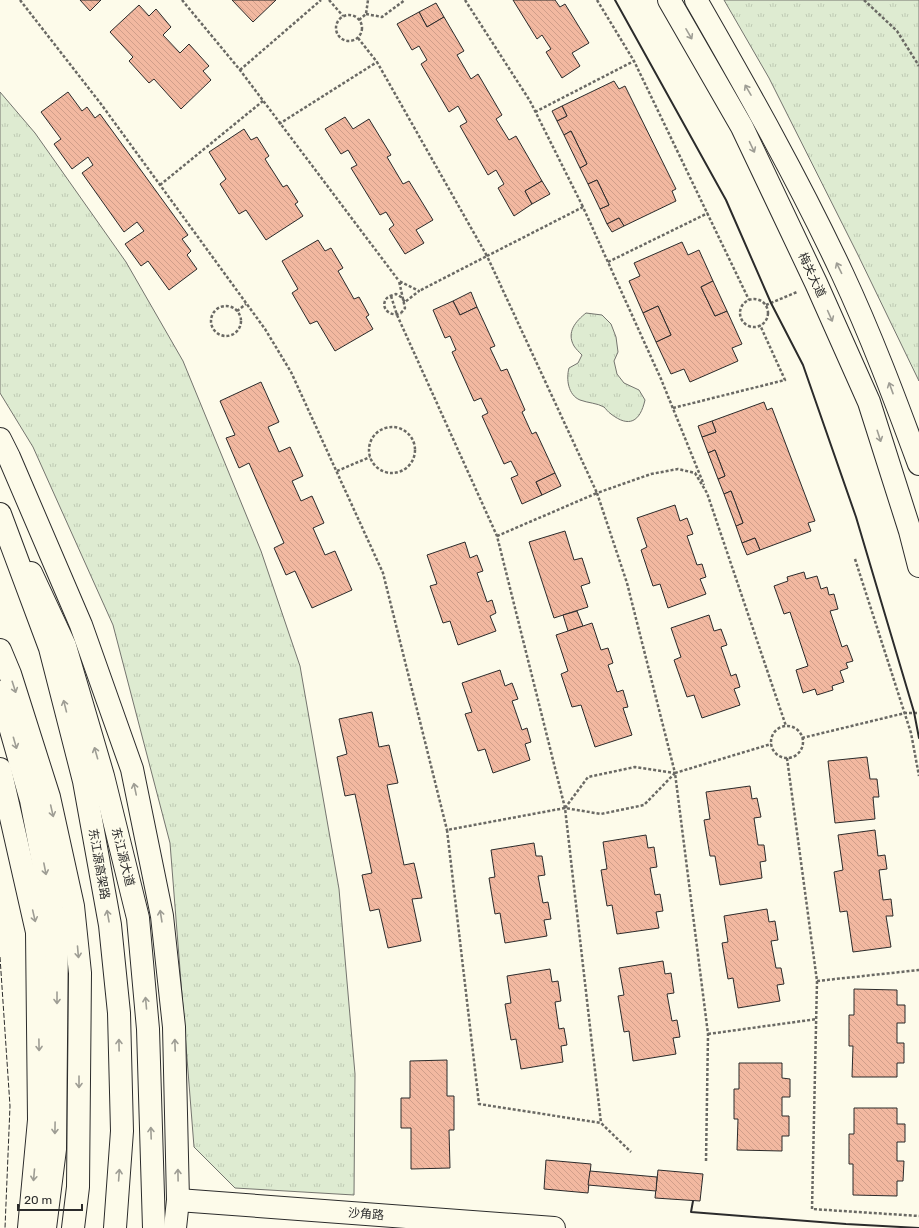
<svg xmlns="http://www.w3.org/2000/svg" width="919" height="1228" font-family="Rubik,'Noto Sans SC',sans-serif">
<defs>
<pattern id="park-tufts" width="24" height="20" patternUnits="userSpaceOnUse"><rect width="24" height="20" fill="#deebd1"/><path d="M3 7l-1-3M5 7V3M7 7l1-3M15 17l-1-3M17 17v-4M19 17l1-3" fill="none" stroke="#bfcab4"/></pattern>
<pattern id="building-back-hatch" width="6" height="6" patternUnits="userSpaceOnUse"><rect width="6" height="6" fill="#f2b8a0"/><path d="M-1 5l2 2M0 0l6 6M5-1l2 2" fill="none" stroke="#d09e8a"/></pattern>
</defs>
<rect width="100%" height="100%" fill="#fdfbea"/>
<g fill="url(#park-tufts)" stroke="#74746e">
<path d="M724,0H919V381L858,255L769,78Z"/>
<path d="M0,92L35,133L126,262L183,361L261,551L300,666L339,889L355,1074L354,1195L235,1188L194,1147L170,843L113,625L33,447L0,393Z"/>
<path d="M586,313L602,315L611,324L616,337L618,352L614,361L617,374L624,383L639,390L645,400C640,422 629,428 611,414C608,412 606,409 604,407C597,403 588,403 580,400C568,395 566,379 569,368L578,363L582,355C579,352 576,349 574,346C566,332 576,321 586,313Z"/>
</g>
<g fill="url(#building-back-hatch)" stroke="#2b2b2b">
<path d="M80,0H101L90,11Z"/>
<path d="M232,0H276L253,22Z"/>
<path d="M513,0H555L560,7L565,4L589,43L572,53L580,66L562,78L546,52L551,49L542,35L537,39Z"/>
<path d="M436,3L444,17L427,27L419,12Z"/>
<path d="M139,5L149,16L156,9L171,27L163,35L180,53L189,44L209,66L203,71L211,80L181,109L154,79L149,83L129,61L133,57L110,32Z"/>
<path d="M419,12L427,27L444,17L464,51L457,55L471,79L478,74L502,115L496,119L509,140L516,136L542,181L525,191L532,204L514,216L498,188L504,184L496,170L488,175L460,126L467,122L458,106L449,112L421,64L427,60L419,46L412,50L397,24Z"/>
<path d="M614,81L619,89L625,86L676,189L672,191L676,201L624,226L619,218L607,224L600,209L609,205L597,180L588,184L580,168L587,164L571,131L564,135L557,121L567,116L562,106Z"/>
<path d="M68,92L82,111L87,107L95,118L100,114L188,235L182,239L191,251L187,255L197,269L169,290L148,261L141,266L125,244L144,231L137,222L124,232L82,173L93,165L88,157L72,169L54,144L61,139L41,112Z"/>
<path d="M562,106L567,116L557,121L552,111Z"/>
<path d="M345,117L353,129L369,119L391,155L387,157L403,184L409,181L433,220L416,230L424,243L405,254L389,229L394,225L386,212L380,215L351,168L357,165L348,150L341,154L325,129Z"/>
<path d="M244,129L251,140L257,137L269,156L265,159L283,187L287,185L298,202L295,204L303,216L266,240L246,210L239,214L220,184L226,179L209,152Z"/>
<path d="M571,131L587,164L580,168L564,135Z"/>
<path d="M597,180L609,205L600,209L588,184Z"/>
<path d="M542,181L550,194L532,204L525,191Z"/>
<path d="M619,218L624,226L612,232L607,224Z"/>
<path d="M318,240L325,251L331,248L343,268L338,271L354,299L359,297L369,315L366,317L373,329L335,351L317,321L310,324L292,293L298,289L282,261Z"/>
<path d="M682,242L688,255L699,250L713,281L701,287L715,316L727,311L742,344L732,348L738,361L690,382L684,369L671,374L656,342L671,335L658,306L643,313L629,281L640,276L634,263Z"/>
<path d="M713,281L727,311L715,316L701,287Z"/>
<path d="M471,292L477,307L460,315L453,301Z"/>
<path d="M453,301L460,315L477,307L495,346L490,348L501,371L507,369L525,410L522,412L532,434L536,432L555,473L536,482L542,495L522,504L511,478L518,475L511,461L504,464L482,416L488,413L481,398L474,401L452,352L456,350L450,336L445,338L433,310Z"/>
<path d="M658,306L671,335L656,342L643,313Z"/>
<path d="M261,382L279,422L268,427L279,452L290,447L303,476L292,481L301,501L312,496L324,523L313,528L325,555L335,551L352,590L312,608L295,571L286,575L274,548L284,543L249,463L239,468L226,438L235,435L220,401Z"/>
<path d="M764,402L767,410L772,408L815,521L808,523L811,531L760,550L755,538L742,543L736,526L743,523L731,491L724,494L718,479L725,476L715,450L708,453L702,437L716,432L712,421Z"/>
<path d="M712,421L716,432L702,437L698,426Z"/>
<path d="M715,450L725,476L718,479L708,453Z"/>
<path d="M555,473L561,486L542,495L536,482Z"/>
<path d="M731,491L743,523L736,526L724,494Z"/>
<path d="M675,505L680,521L687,518L693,534L687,536L697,565L702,564L706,577L700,579L706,594L668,608L660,584L653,586L641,550L647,547L637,518Z"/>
<path d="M565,531L574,560L582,558L590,583L581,586L588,607L554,618L529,542Z"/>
<path d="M755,538L760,550L747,555L742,543Z"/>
<path d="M465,542L470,558L477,555L483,571L477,573L487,602L492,600L496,613L490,616L496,631L458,645L450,621L443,623L430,586L437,584L427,555Z"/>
<path d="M804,572L806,579L817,576L821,589L827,587L829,595L834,594L838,609L830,611L842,647L847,645L853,661L846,663L848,668L840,671L844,682L832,686L833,690L817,695L815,689L803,693L796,670L808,666L790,612L784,614L774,586L788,581L787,577Z"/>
<path d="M577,611L583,626L568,631L563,615Z"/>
<path d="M709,615L714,631L721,629L727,645L721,647L731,676L736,674L740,687L734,689L740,705L702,718L694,695L687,697L674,660L681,657L671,628Z"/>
<path d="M592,623L601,650L608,648L613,663L608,665L617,692L623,690L628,707L623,708L632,735L595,747L581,705L572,707L561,674L568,671L556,635Z"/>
<path d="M500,670L505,686L512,683L518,699L512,701L522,730L527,728L531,742L525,744L530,760L493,773L485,749L478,751L465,714L472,712L462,683Z"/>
<path d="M372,712L379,747L389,745L398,783L387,785L404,865L414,863L422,898L412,899L421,941L388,948L379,909L370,911L362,875L372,873L355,794L345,796L337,757L347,754L339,719Z"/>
<path d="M867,757L870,779H877L879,797H873L875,819L835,823L828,761Z"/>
<path d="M750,786L752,799L757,798L761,817L754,818L758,845H764L766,861L760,862L762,878L720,885L715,856H710L704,820L710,819L706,792Z"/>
<path d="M875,830L878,856L885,855L887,869L879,870L883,900L891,899L893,916H886L891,947L853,952L847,911L840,912L834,872L843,870L838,835Z"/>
<path d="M646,835L648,848L654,847L657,867L650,868L655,895L660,894L663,911L656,912L659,928L617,934L612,905L607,906L601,870L607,869L603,842Z"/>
<path d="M534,843L536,856H542L545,875L538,876L543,903L548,902L551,919L544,920L547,936L505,943L500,913L495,914L489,878L495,877L491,850Z"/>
<path d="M767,909L769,922L775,921L778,940L771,941L776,968H781L784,984L777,985L780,1001L738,1008L733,978L728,979L722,943L728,942L724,916Z"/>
<path d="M663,961L665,974L671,973L674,993L667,994L672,1021L677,1020L680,1037L673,1038L676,1054L633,1061L629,1031L624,1032L618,996L624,995L619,968Z"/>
<path d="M550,969L552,982L558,981L561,1001L555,1002L559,1029L564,1028L567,1045L561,1046L563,1062L521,1069L516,1039L511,1040L505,1004L511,1003L507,976Z"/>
<path d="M854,989L897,990V1005H905V1023H897V1043H904V1063H897V1077H852L853,1046H849V1015H854Z"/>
<path d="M447,1060V1096H454V1130H449L450,1168L411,1169V1128H401V1098H410V1061Z"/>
<path d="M739,1063H782V1078L790,1079V1097H782V1116H789V1136H782V1151L737,1150L738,1119H734V1089H739Z"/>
<path d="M854,1108H897V1124H905V1142H897V1161H904L903,1181H897V1196L853,1195V1164H849V1134H854Z"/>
<path d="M546,1160L591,1164L588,1193L544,1189Z"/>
<path d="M658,1170L703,1174L700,1201L655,1198Z"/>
<path d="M590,1171L657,1177L656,1191L588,1185Z"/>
</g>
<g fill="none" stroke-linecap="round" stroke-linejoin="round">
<g stroke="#2b2b2b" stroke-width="24">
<g id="minor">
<path d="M0,439L9,457L81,625L132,769L162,916L174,1027L178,1200L175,1228"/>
<path d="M0,769L37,932L39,1120L29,1228"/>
<path d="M178,1200L554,1228"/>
</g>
</g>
<g stroke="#2b2b2b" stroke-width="24">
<g id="major">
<path d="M669,0L742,127L816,283L869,402L910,531L919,566"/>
<path d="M696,0C747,89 798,179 842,273C871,335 895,399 919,464"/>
<path d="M31,573L65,646L103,776L138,918L148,1029L154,1228"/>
<path d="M0,692L31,800L57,935L55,1149L45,1228"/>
</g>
</g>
<g stroke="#2b2b2b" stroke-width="24">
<g id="highway">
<path d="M0,514L50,648L84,781L110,925L119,1013L122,1131L115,1228"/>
<path d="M0,650L10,674L49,797L73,906L80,973L78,1187L73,1228"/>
</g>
</g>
<g stroke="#6a6964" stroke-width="2.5" stroke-dasharray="3 2" stroke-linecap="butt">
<path d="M20,0L101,104L265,329L291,372L383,573L447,830"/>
<path d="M182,0L240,70L399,281"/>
<path d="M329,0L343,16"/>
<path d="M465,0L530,101L583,207"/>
<path d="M597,0L634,61L749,300"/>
<path d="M864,0L897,31L919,66"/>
<path d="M366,14L382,17L405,0"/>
<circle cx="349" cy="28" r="13"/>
<path d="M359,20L366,14L368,0"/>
<path d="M358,38L377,62L487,256L419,291"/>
<path d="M240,70L321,0"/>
<path d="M535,112L634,61"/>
<path d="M279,124L377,62"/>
<path d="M160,185L263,101"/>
<path d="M608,262L708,213"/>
<path d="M391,296L397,315L497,536L565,808L601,1123"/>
<circle cx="754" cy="313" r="14"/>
<path d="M766,305L797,292"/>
<circle cx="226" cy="321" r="15"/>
<path d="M237,311L246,304"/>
<path d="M401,313L405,308L399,281L419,291L405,302L401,297L396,294C393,295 389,296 387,298C379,307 390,318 401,313"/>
<path d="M673,408L785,380L760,325"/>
<circle cx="392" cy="450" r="23"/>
<path d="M337,471L370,457"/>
<path d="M497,536L597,493L487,256L583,207L661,379L704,485"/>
<path d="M855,559L911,733L919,776"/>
<circle cx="787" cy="742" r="16"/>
<path d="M802,738L905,713H919"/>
<path d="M787,758L817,981L812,1209L919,1216"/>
<path d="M675,773L644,805L601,814L565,808L588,777L635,767L675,773L627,583L597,493L651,474L678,469L695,473L707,493L786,726"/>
<path d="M565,808L447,830L479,1104L601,1123L631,1152"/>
<path d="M817,981L919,970"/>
<path d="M708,1034L817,1019"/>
<path d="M706,1161L708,1034L675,773L771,744"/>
</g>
<use href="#minor" stroke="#fdfbea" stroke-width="22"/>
<use href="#major" stroke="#fdfbea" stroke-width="22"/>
<use href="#highway" stroke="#fdfbea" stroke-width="22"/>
<path stroke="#2b2b2b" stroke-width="1" stroke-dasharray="5 2" stroke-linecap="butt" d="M0,957L10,1106L5,1228"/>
<g stroke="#2b2b2b" stroke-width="2">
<path d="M615,0L726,200L771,303L803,365L856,517L914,712L919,738"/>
<path d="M693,1201L691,1212L846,1224L919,1228"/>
</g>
</g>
<defs><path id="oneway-shaft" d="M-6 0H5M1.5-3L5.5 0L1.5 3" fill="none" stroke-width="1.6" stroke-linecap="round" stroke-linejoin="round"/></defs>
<g stroke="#9e9d94">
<use href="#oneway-shaft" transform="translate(689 34) rotate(60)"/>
<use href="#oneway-shaft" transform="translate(748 90) rotate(-120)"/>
<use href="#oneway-shaft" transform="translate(752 147) rotate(65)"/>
<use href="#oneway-shaft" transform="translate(839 268) rotate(-116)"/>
<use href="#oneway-shaft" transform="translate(830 316) rotate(66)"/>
<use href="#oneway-shaft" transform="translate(891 388) rotate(-110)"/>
<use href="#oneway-shaft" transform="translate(879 436) rotate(72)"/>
<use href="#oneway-shaft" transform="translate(14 687) rotate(72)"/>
<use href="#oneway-shaft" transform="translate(65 706) rotate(-104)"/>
<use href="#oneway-shaft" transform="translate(15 743) rotate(74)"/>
<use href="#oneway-shaft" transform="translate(96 753) rotate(-106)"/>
<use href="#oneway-shaft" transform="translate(135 789) rotate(-102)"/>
<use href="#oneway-shaft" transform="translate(52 811) rotate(77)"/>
<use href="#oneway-shaft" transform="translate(45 869) rotate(79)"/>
<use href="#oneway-shaft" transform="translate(34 916) rotate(77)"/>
<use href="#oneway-shaft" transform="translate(108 916) rotate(-100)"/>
<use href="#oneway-shaft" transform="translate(161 916) rotate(-99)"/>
<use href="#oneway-shaft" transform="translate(78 952) rotate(85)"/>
<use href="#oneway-shaft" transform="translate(57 998) rotate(90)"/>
<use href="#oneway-shaft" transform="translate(146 1003) rotate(-95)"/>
<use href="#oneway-shaft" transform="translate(39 1045) rotate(89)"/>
<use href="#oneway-shaft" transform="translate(119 1045) rotate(-91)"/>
<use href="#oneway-shaft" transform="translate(175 1045) rotate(-92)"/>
<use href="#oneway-shaft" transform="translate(79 1082) rotate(90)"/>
<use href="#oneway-shaft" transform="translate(55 1128) rotate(91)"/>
<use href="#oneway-shaft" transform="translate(151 1133) rotate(-92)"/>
<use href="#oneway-shaft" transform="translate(34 1175) rotate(95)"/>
<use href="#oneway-shaft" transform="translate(119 1175) rotate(-86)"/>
<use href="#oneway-shaft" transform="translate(178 1175) rotate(-91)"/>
</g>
<g text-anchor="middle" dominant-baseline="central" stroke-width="3" stroke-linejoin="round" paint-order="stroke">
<g font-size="12" fill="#2b2b2b" stroke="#fdfbea">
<text transform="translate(812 275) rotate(65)">梅关大道</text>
<text transform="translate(123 857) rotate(76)">东江源大道</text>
<text transform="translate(99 864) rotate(80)">东江源高架路</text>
<text transform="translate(366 1214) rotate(4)">沙角路</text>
</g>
</g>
<path d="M18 1204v6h64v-6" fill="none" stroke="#2b2b2b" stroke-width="2"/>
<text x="24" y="1204" font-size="12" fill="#2b2b2b" stroke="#fdfbea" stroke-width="3" paint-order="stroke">20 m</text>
</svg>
